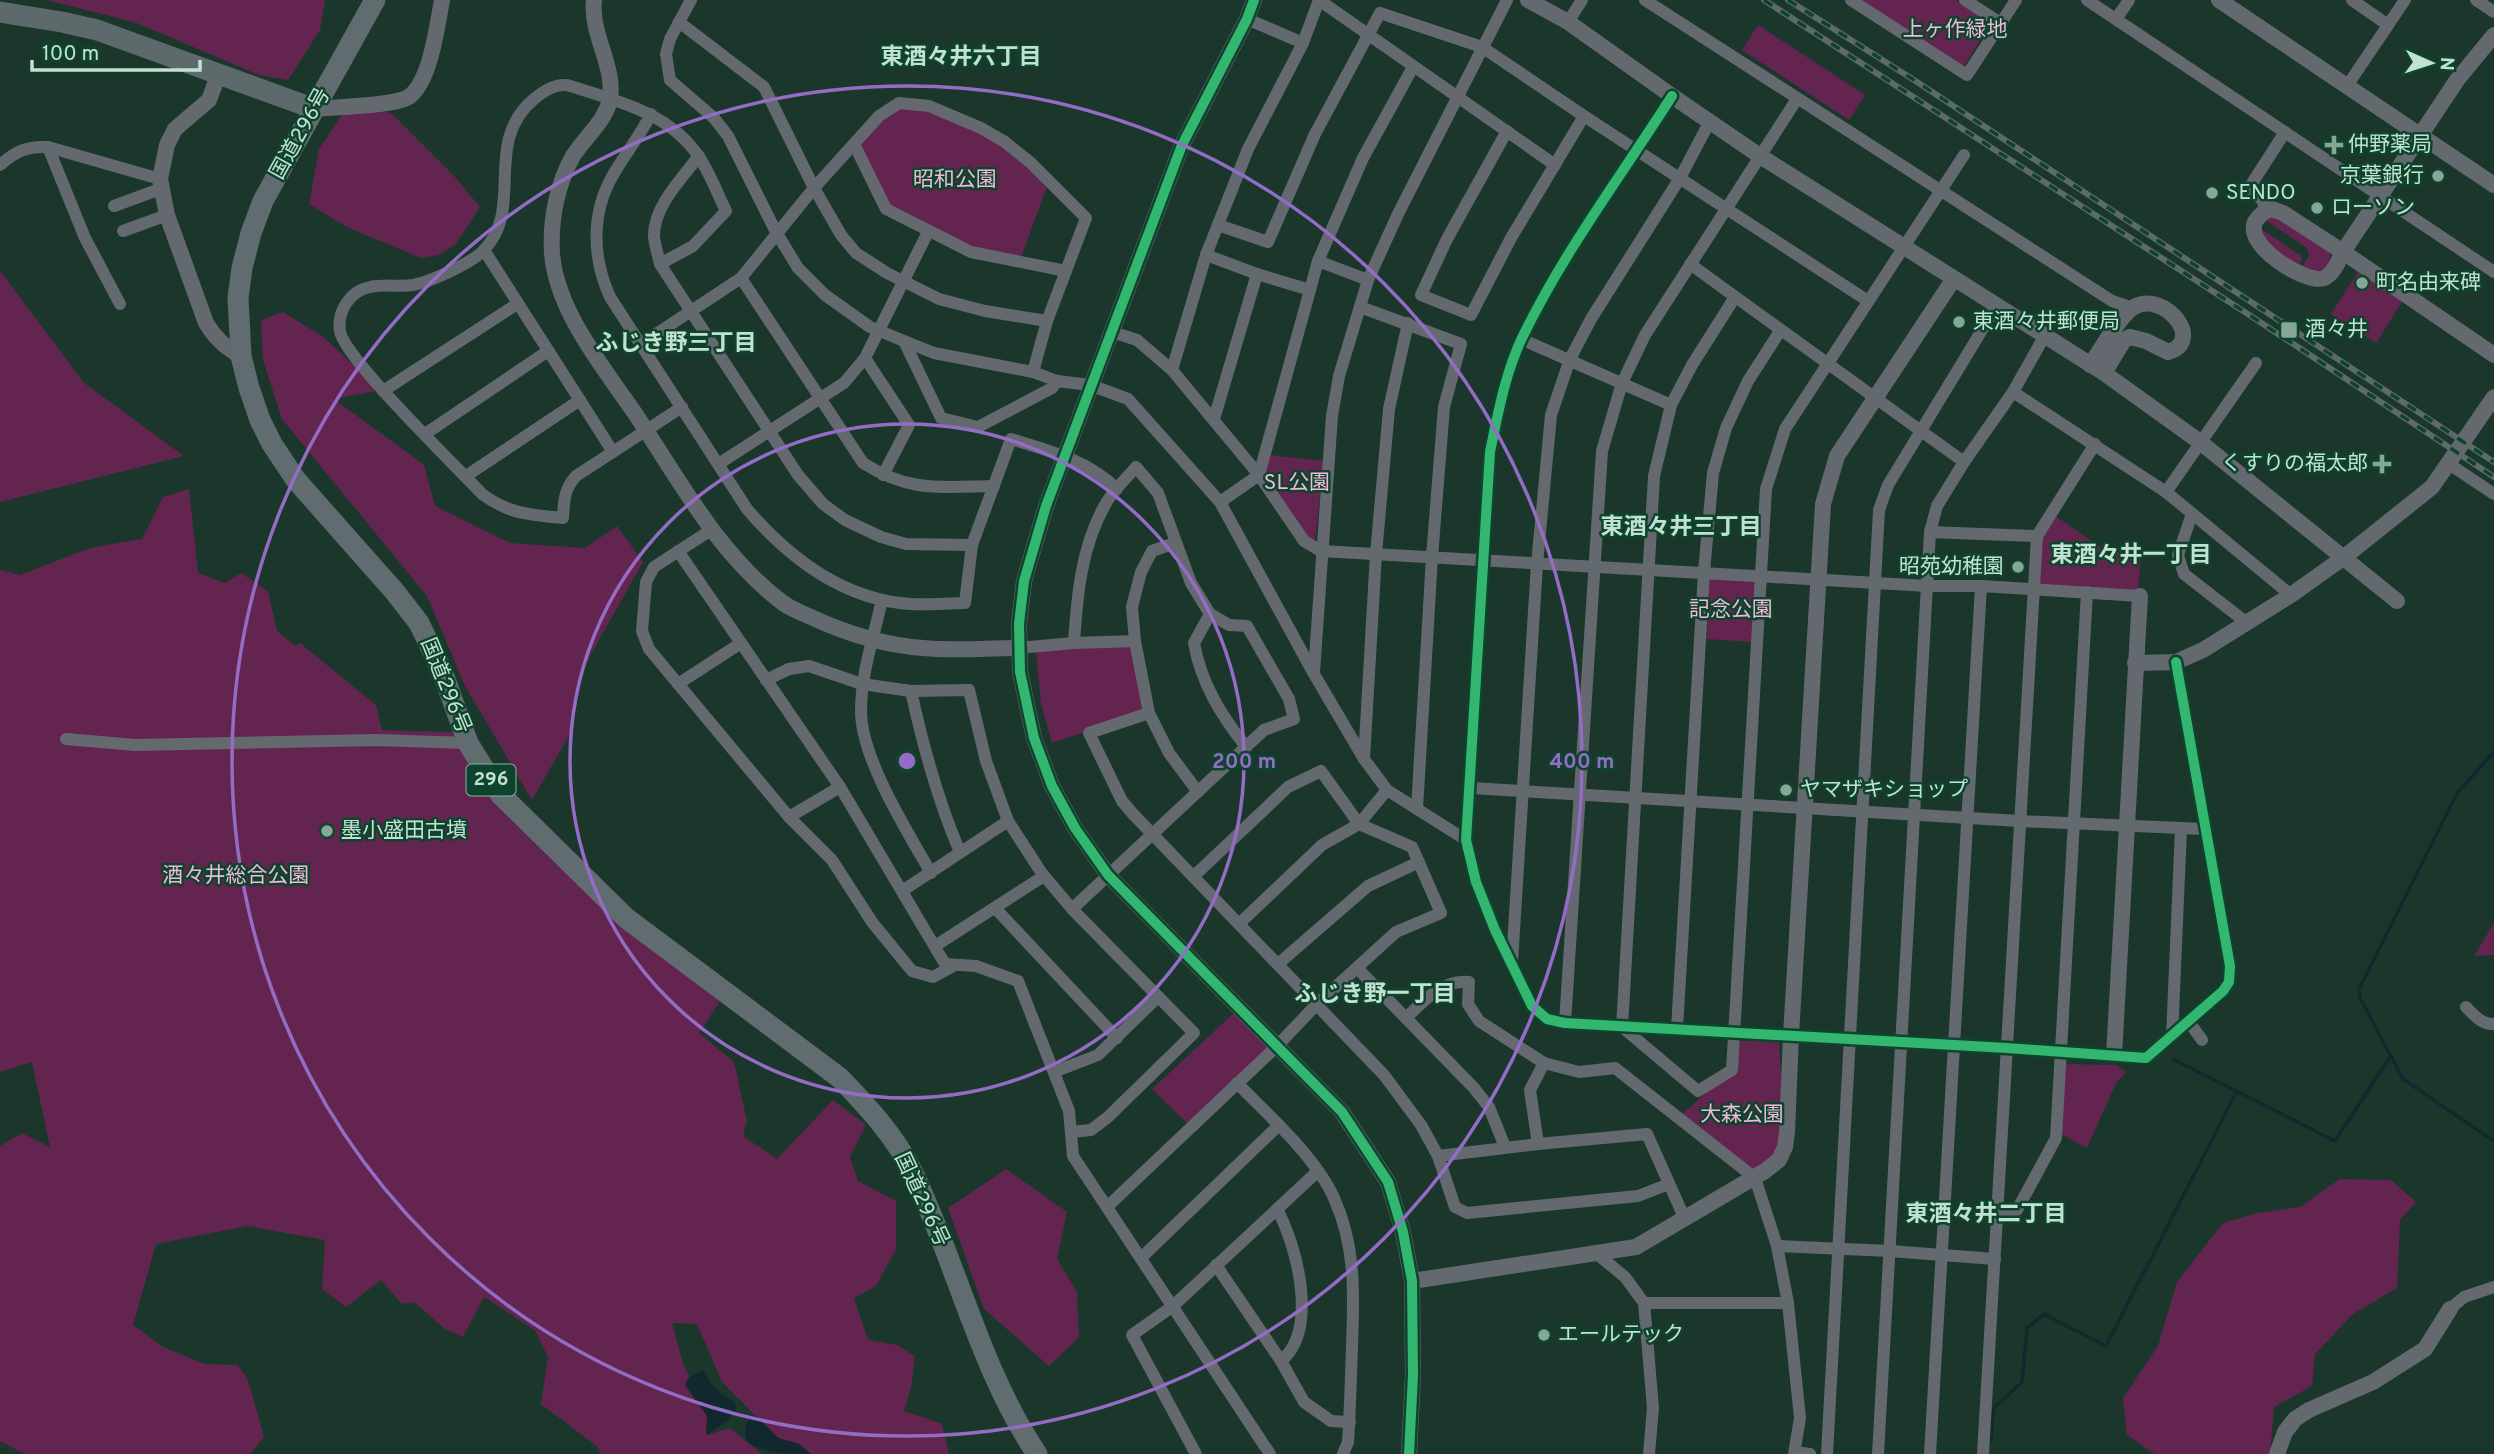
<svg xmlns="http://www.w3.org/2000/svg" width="2494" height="1454" font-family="Overpass,'Noto Sans JP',sans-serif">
<rect width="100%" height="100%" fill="#1b372c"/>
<g fill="#632550">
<path d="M47,0H325L320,30L288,80L259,75L137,23Z"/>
<path d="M1858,0H1956L1991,23L1964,66Z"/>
<path d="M1758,25L1865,95L1849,120L1742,50Z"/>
<path d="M900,107C959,114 1006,143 1047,186L1021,258L972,250L889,206L858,144L880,119Z"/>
<path d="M369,108L391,113L454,176L480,207L455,245L439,255L421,258L347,227L309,204L319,149L344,112Z"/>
<path d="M2276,215L2330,251C2331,262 2326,270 2315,272L2302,267L2309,256L2307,248L2264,219Z"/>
<path d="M2260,228L2300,255L2302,258L2299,266L2269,248Z"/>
<path d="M0,271L84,383L184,456L0,502Z"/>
<path d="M2358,272L2403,300L2376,343L2331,314Z"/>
<path d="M283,312L322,336L381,390L334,399L424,465L435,506L510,543L585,548L617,526L643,562L586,663L573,702L570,734L532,800L465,686L427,596L282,419L263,360L261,320Z"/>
<path d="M1267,455L1324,461L1315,541L1306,539L1261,474Z"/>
<path d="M189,489L198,573L225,583L241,573L268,591L277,631L295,646L300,643L376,705L382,730L452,732L485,781L591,896L720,1001L699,1033L734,1062L747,1121L743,1136L777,1159L833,1100L866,1125L850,1157L858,1181L896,1201V1249L876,1286L854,1298L868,1340L897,1345L915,1356L911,1388L904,1411L942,1424L949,1454H811L799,1444L778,1438L722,1382L697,1324L672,1323L682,1360L689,1377L685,1385L707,1416V1435L730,1428L762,1454H601L598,1447L541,1404L548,1357L535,1330L484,1297L463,1337L445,1329L414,1302L402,1304L381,1280L346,1307L322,1289L325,1240L247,1226L156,1244L133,1325L163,1347L205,1364L238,1365L248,1380L264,1437L250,1454H25L0,1441V1146L22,1133L50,1147L32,1062L0,1072V570L20,575L90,548L142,539L163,497Z"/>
<path d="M2054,515L2106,551L2141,553L2138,592L2038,585L2041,537Z"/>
<path d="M1709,578L1756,581L1752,642L1707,639Z"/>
<path d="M1132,644L1146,711L1052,743L1041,703L1036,651Z"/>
<path d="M2494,923V955L2474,956Z"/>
<path d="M1235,1012L1271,1046L1189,1125L1152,1089Z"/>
<path d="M1741,1039L1779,1041L1785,1143L1755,1178L1678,1118L1732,1070Z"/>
<path d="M2064,1064L2116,1065L2126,1072L2116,1083L2087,1148L2061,1134Z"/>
<path d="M1006,1169L1067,1212L1057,1259L1077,1292L1079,1337L1049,1366L984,1309L948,1208Z"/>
<path d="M2340,1179L2391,1180L2416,1202L2400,1220L2397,1288L2353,1314L2315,1354L2312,1386L2274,1407L2270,1454H2155L2127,1435L2123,1398L2158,1346L2177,1282L2223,1223L2258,1213L2300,1207Z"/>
</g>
<g fill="#12282f">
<path d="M703,1370C712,1386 718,1394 735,1402L736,1410L727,1421L706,1435L707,1416L685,1385L689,1377Z"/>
<path d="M750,1416L758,1417L778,1438L799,1444L811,1454C792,1454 744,1454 745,1432C745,1427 748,1420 750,1416Z"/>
</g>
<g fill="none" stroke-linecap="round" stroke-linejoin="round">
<g stroke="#12282f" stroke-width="3.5">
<path d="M2494,752L2457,793L2359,989L2360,998L2403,1079L2494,1141"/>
<path d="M2173,1059L2335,1141L2390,1057"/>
<path d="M1991,1440L1993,1409L2022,1382L2027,1328L2044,1314L2106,1346L2237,1091"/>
</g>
<g stroke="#64696f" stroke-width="12">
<path d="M691,0L670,39L666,54L670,80L714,118L728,136L776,232L798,268L825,295L870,327L904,341L934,353L1033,372L1057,381L1090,385L1128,399L1220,502L1314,674L1364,759L1387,790L1466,840"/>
<path d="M1645,0L2112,301L2133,308"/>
<path d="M1851,0L1967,75L2016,0"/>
<path d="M1965,0L2002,24"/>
<path d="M2087,0L2494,272"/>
<path d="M2352,0L2388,25"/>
<path d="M2476,0L2494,12"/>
<path d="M1247,19L1303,43"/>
<path d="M2116,19L2129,0"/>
<path d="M679,22L764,87L814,188L841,235L856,253L887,273L939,299L985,311L1047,321"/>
<path d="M1568,22L1582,0"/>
<path d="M2347,86L2405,0"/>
<path d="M1672,96C1621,176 1563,253 1522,338C1505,374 1498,413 1490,452L1466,840L1476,882L1495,930L1532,1006L1547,1019L1565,1023L2007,1048L2146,1058L2223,991L2229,982L2230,966L2176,662"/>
<path d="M651,114C640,136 625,154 613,175C591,213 592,257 610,297L747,509C789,558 844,600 911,604C929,605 947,603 965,603L972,545L1011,439C1050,451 1087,460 1117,489"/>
<path d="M1507,131L1447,239L1421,295L1471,315L1511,238L1584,116"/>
<path d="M854,144L886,209L971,252L1066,271"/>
<path d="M48,147L85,238L120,304"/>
<path d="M699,156C682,178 653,207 654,237C655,246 658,255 660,264L798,475L823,504L845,520L881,537L906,544L972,545"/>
<path d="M0,165C16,151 27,146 48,147L160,179"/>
<path d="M114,206L160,189"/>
<path d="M2267,210L2262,200L2249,188L2285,132"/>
<path d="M1218,225L1268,242L1315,134L1380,13L1482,47L1584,116L1868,301"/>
<path d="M123,231L167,215"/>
<path d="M484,250L613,452"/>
<path d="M1206,255L1257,274L1310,290"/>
<path d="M1318,261L1368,280"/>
<path d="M660,264L693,246L726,211C717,193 710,173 699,157C670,112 614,100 567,85C554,84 544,91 534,99C482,142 525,208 484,250C472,263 430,282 413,285C399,287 384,284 370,287C350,291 337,311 340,331C343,357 458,468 482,494C509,514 530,515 563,518C564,501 564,489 576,476L682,407"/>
<path d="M1690,264L1964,462"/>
<path d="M741,278L863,463C910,493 942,487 994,486"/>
<path d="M1735,297L1692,365L1671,405L1654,476L1622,1027L1698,1091L1732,1070L1766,489L1785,429L1964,155"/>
<path d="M1360,307L1461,344L1444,407L1432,557L1417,809"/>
<path d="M1112,332L1137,340L1172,370L1259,475L1304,541L1321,551L1928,586H1981L2140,596"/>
<path d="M1521,339L1671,405"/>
<path d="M904,341L941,418L978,427L1052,388L1057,381"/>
<path d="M641,344L741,278L814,188L879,116L899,103L929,106L981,128L1005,142L1031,163L1086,218L1047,321L1033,372"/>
<path d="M865,358L909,425L883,475"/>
<path d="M1172,370L1206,255L1248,149L1303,43L1319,0L1555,165"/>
<path d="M383,391L517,304"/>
<path d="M2013,392L2166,492L2291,595"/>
<path d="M1214,419L1257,274"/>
<path d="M425,434L548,351"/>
<path d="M720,463L844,383L865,358L928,232"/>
<path d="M2449,464L2494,494"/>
<path d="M466,476L580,400"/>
<path d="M2166,492L2256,363"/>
<path d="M1220,502L1259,475L1318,261L1363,158L1413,67"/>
<path d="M2192,514L2178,555L2184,574L2247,623"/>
<path d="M711,530L654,567L646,582L642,631L649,649L789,817L840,787"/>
<path d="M1930,532L2037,536"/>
<path d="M1175,543L1152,551L1141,572L1132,607L1135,641L1149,713L1169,753L1198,792"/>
<path d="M678,551L840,787L945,964L976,966L1018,981L1069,1111L1073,1156L1270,1454"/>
<path d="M882,600C874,636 861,673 861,711C861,758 907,831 931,873"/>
<path d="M1210,614L1194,643C1201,683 1221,715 1246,747"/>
<path d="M1018,648L1074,643L1135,641"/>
<path d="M1314,672L1332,416L1339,376L1368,280L1398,214L1507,0"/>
<path d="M766,680L789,669L809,666L862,684L911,691L969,690L986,761L1008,821L1041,872L1072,909L1194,1033L1108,1117L1091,1130L1071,1132"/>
<path d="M678,684L741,643"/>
<path d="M911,691C923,746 937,799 960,852"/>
<path d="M1149,713L1089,733L1122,801L1133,814L1384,1075L1421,1125L1438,1156L1455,1207L1467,1213L1638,1196L1669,1184"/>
<path d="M66,739L135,745L376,740L468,743"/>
<path d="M1364,759L1376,554L1389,409L1408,323"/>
<path d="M1471,788L2019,821L2204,829"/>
<path d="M789,817L832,860L872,922L912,971L933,977L955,965"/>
<path d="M902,891L1008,821"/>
<path d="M995,908L1117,1038"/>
<path d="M1072,909L1264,730L1294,719L1289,699L1247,626L1229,625L1210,614L1191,583L1158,493L1136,467C1126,479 1112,491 1105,505C1081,547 1077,597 1074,643"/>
<path d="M1240,923L1322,845L1359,824L1387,790"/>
<path d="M935,946L1044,876"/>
<path d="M1512,962L1537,564L1551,415L1570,359L1591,319L1680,178L1710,121"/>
<path d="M1278,964L1368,886L1419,862"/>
<path d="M1358,969L1474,1088L1489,1107L1505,1147"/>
<path d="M2466,1007C2474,1015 2482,1025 2494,1024"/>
<path d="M1407,1017C1425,1000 1441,980 1469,982L1468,1004L1479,1021L1544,1063L1579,1072L1615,1068L1755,1178L1777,1246L1788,1303L1800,1418L1794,1454"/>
<path d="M2189,1022L2202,1040"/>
<path d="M1565,1023L1602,451L1622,383L1645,335L1797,99"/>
<path d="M1677,1029L1704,572L1713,473L1726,428L1748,381L1780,331"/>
<path d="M2172,1037L2181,829"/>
<path d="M1054,1072L1098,1055L1158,997"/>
<path d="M1237,1083C1268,1115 1316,1157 1334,1198C1356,1247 1354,1294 1352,1346C1351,1378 1350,1410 1348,1442L1343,1454"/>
<path d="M1538,1144L1530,1090L1544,1063"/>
<path d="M1438,1156L1538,1144L1647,1134L1684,1217"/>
<path d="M1107,1207L1277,1046L1317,1004L1396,932L1441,913L1412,847L1359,824L1321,771L1288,787L1194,876"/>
<path d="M1277,1209C1297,1246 1319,1330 1281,1361"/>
<path d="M1997,1210H2017L2056,1138L2087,592"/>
<path d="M1777,1246L1890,1251L1995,1259"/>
<path d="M1597,1254L1625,1277L1644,1303L1653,1408L1649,1454"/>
<path d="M1142,1257L1279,1125"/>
<path d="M1216,1265L1281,1361L1304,1402L1331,1421L1350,1422"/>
<path d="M1644,1303H1788"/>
<path d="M2450,1309L2464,1297L2494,1287"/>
<path d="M1795,1452L1810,1454"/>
<path d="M1196,1454L1132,1335L1173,1306L1318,1171"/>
<path d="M1827,1454L1879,510L1888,485L1996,307"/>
<path d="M1878,1454L1930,532L1937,506L1964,462L2013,392L2044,337"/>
<path d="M1930,1454L1981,586"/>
<path d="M1983,1454L2037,536L2095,444"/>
</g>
<g stroke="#64696f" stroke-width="16">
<path d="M594,0C590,34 615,65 610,98C607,120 584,138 573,156C557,184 550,221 552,253C556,310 603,367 634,412C679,479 717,553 783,603C791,609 802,613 811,617C847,634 884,645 923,648C954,651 987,648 1018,648"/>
<path d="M1254,0L1247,19L1182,145L1046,506L1024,581L1019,624L1020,672L1034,738L1052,786L1075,828L1108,875L1342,1112L1388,1182L1403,1232L1412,1281L1413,1375L1409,1454"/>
<path d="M1528,0L1568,22L1672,96L1760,156L2104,373L2200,442L2397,601"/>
<path d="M2219,0L2494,185"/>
<path d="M2494,35L2457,80L2343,252L2494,355"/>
<path d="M219,73L209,100L175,129L167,145L160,179L167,215L206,323C215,338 225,348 241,356"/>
<path d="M315,109C334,107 398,106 410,96C431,79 437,26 442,0"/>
<path d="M2272,209L2283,213L2343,252C2338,261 2334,274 2324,278C2308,285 2244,247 2255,222C2259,215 2264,211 2272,209Z"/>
<path d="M2090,365C2101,350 2119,316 2134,307C2164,290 2206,341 2168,352L2146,341L2130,337L2124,340L2104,373"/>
<path d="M2135,663L2176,662L2203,650L2291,595L2343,558L2432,487L2494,397"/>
<path d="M2114,1055L2140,596"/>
<path d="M1412,1281L1636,1247L1765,1171L1779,1160L1785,1147L1787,1132L1791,1035L1823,504L1837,456L1953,280"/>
<path d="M2277,1454L2285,1432L2295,1419L2309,1410L2373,1382L2425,1349L2450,1309"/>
</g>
<path stroke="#5e696c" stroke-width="21" d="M0,12L62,22L97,30L315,109"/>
<path stroke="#606c6f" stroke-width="21" d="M375,0L263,201L251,233L242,268L238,298L241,356L249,388L260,420L272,444L296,480L395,592L419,623L442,671L468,743L484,769L501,795L626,918L840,1078C867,1106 895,1136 912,1171C957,1263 979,1368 1037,1454"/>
<g stroke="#5d6b68" stroke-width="6">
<g id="rail">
<path d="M1764,0L2257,320L2494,477"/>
<path d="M1788,0L1914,80L2494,462"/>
</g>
</g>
<use href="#rail" stroke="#0e442e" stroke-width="3.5" stroke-dasharray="10" stroke-linecap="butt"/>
<g stroke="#0e442e" stroke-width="15">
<g id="cycleway">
<path d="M1254,0L1247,19L1182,145L1046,506L1024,581L1019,624L1020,672L1034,738L1052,786L1075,828L1108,875L1342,1112L1388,1182L1403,1232L1412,1281L1413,1375L1409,1454"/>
<path d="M1672,96C1621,176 1563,253 1522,338C1505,374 1498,413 1490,452L1466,840L1476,882L1495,930L1532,1006L1547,1019L1565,1023L2007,1048L2146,1058L2223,991L2229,982L2230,966L2176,662"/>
</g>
</g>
<use href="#cycleway" stroke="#33b770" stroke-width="10"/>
</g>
<g fill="none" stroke="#946cc5" stroke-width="3.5">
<circle cx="907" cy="761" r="337"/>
<circle cx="907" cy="761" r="675"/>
</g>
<g fill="#88a697" stroke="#0e442e" stroke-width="2.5">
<path d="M2330.5 134.5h7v7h7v7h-7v7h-7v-7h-7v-7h7z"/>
<circle cx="2438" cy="176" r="7"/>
<circle cx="2212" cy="193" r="7"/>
<circle cx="2317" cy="208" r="7"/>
<circle cx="2362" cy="283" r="7"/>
<circle cx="1959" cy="322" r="7"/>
<rect x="2280" y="321" width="18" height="18" rx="3.5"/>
<path d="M2378.5 453.5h7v7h7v7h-7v7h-7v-7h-7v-7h7z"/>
<circle cx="2018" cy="567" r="7"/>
<circle cx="1786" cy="790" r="7"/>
<circle cx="327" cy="831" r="7"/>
<circle cx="1544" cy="1335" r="7"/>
</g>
<g text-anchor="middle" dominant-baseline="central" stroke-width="5" stroke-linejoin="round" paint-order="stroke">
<rect fill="#0e442e" stroke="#8cb3a0" stroke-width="2" x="466.5" y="764.5" width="49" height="31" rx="5"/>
<g font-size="19" font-weight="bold" fill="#c2e2d1">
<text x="491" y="780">296</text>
</g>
<g font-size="21" fill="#f0b9da" stroke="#0e442e">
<text x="1955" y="30">上ヶ作緑地</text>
<text x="955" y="180">昭和公園</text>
<text x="1297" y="483">SL公園</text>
<text x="1731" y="610">記念公園</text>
<text x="236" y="876">酒々井総合公園</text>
<text x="1742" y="1115">大森公園</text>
</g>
<g font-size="21" fill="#c2e2d1" stroke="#0e442e">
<text transform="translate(301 134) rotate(-61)">国道296号</text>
<text transform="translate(445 686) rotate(68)">国道296号</text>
<text transform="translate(921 1200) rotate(65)">国道296号</text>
</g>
<g font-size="21" fill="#c2e2d1" stroke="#0e442e" text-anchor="start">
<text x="2348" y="145">仲野薬局</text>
<text x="2424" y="176" text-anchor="end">京葉銀行</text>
<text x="2226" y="193">SENDO</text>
<text x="2331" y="208">ローソン</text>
<text x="2376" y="283">町名由来碑</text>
<text x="1973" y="322">東酒々井郵便局</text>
<text x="2305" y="330">酒々井</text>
<text x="2368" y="464" text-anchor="end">くすりの福太郎</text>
<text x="2004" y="567" text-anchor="end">昭苑幼稚園</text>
<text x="1800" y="790">ヤマザキショップ</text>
<text x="341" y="831">墨小盛田古墳</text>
<text x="1558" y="1335">エールテック</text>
</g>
<g font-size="23" font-weight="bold" fill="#c2e2d1" stroke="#0e442e">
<text x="961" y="58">東酒々井六丁目</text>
<text x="676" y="344">ふじき野三丁目</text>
<text x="1681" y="528">東酒々井三丁目</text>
<text x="2131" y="556">東酒々井一丁目</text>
<text x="1375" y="995">ふじき野一丁目</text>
<text x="1986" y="1215">東酒々井二丁目</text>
</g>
</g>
<circle cx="907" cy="761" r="10" fill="#946cc5" stroke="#0e442e" stroke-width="3.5"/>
<g font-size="21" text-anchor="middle" font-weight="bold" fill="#946cc5" stroke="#0e442e" stroke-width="5" stroke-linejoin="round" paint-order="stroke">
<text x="1244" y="768">200 m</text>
<text x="1582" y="768">400 m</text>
</g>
<g transform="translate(2431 63) rotate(93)" stroke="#0e442e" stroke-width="5" paint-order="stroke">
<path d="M0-5L12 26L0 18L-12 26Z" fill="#c2e2d1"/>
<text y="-10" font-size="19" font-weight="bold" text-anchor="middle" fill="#c2e2d1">N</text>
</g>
<path d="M32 60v10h168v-10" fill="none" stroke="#c2e2d1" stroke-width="3.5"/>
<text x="42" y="60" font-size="21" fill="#c2e2d1" stroke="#0e442e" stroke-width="5" paint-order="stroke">100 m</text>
</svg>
